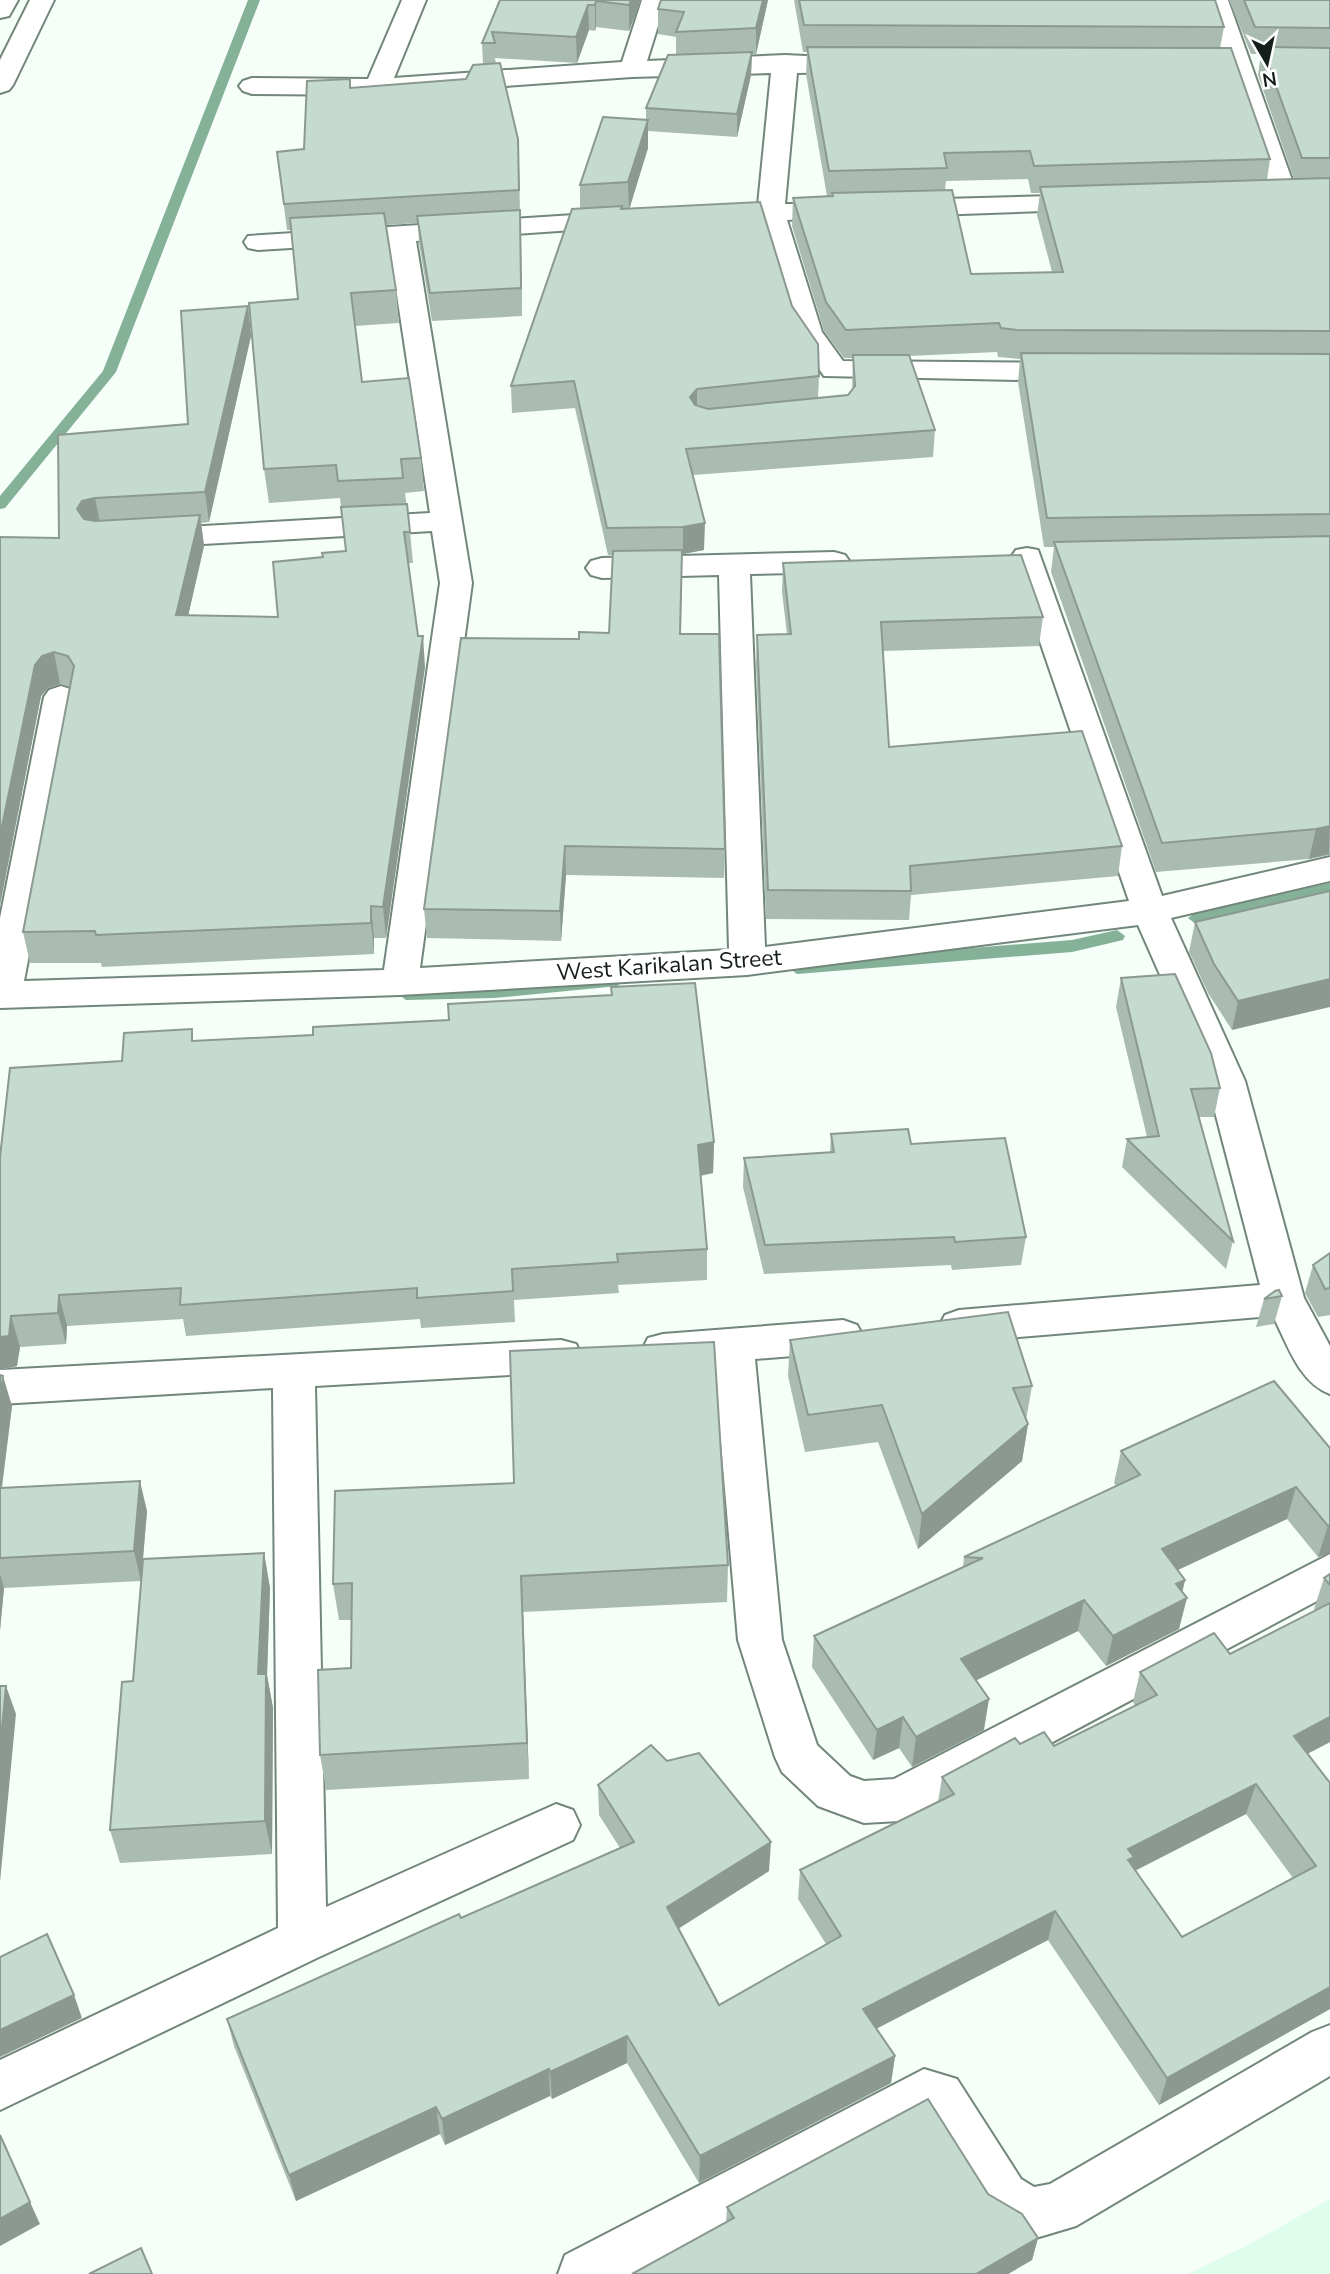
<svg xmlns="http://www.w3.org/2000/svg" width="1330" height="2274" font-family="'Nunito Sans',sans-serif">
<rect width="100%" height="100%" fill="#f5fef9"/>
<path fill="#dffdec" d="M1330,2199V2274H1188L1248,2245Z"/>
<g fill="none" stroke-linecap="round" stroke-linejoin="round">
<g fill="#84b198" fill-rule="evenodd">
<path d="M248,0H260L116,372L5,508L0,509V496L103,371Z"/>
<path d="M1330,883V895L1196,924L1188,918L1196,912Z"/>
<path d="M1117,930L1125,936L1123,940L1072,952L797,974L789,968L797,962L1072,940Z"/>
<path d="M612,976L620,982L618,986L494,998L406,1000L398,994L406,988L494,986Z"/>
</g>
<g stroke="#72867a" stroke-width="4">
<g id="minor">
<path d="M402,0H426L394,78L622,62L642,0H666L647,61L785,55L867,59L871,64L867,69L858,72L797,73L785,204H854L858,210L854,216L787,220L822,332L843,361L1072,363L1082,366L1087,372L1082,378L1072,381L824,376L794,332L760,221H702L698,215L702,209L758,205L771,73L632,77L378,95L252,94L243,91L239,86L243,81L252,78L368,79Z"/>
<path d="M1204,0H1228L1298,197L1294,203L1251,206L1241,204L1238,198L1241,192L1269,189Z"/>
<path d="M1089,195L1099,197L1102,203L1099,209L905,216L895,214L892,208L895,202L905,200Z"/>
<path d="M621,212L631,214L635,220L631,226L416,241L472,583L420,968L729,950L719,575L602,578L591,575L586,568L591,561L602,558L834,552L845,555L850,562L845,569L834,572L750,574L765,947L1129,901L1011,557L1016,550L1027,548L1038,550L1162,896L1330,857V881L1171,918L1245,1081L1304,1298L1330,1346V1394C1299,1383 1287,1343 1273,1316L959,1342L945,1337L939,1326L945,1315L959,1310L1260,1285L1207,1081L1138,925L747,975L400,995L0,1008V918L44,697L49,690L61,686L73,690L78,697L24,981L384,970L440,583L432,531L151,547L140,545L135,538L140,531L151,529L430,513L389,242L258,250L248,248L244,242L248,236Z"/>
<path d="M843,1320L857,1325L863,1336L857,1347L843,1352L755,1359L782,1640L817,1745L850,1776L864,1781L894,1779L1330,1554V1594L916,1815L899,1821L864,1823L818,1806L782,1772L775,1757L738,1640L714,1362L663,1366L648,1362L642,1350L648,1338L663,1334Z"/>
<path d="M561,1340L576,1344L582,1356L576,1368L561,1372L315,1386L326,1907L556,1804L573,1810L580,1825L573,1840L319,1957L0,2110V2060L278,1928L273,1388L0,1404V1370Z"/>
<path d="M1330,2025V2076L1076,2226L1029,2240L985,2215L925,2119L637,2274H558L565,2255L924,2069L957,2079L1021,2179L1034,2187L1050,2184L1312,2032Z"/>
</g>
</g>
<g stroke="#72867a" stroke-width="4">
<g id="major">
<path d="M0,0H18L9,16L0,18Z"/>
<path d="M30,0H54L13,85L9,90L0,93V60Z"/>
</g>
</g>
<use href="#minor" fill="#fff" fill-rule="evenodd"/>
<use href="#major" fill="#fff" fill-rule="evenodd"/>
</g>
<g fill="#aabcb2" fill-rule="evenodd">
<path d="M500,0H641L629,31L596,27L595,31L589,30L577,63L495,58L496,63L519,165L522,316L432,321L419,243L418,223L386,225L396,290L399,323L355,326L362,382L421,458L424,491L405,493L410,532L413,563H408L418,636L425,667L386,938H374V954L102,967L101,963H30L23,932L70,687L60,684L48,688L41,696L0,905V537L59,538L58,435L188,424L248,306L251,336L209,522L201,523L204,546L188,616L278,617L323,557L346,551L340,498L269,503L264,469L298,299L291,230H287L277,152L304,149L350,79L351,88L466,79L483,64L482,43Z"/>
<path d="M768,0L756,54H752L751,75L737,137L648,131V148L629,209L792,306L819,376L818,398L848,395L852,390L853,358H844L824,331L792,226L793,198L827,196L806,74L807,52H803L794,0H1215L1224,27L1220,48L1270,159L1267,180L1294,179L1258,75L1261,54H1251L1229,0H1330V855L1309,859L1156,872L1051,572L1054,547H1044L1018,382L1020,359L998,357L997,352L909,356L935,430L933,457L693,475L704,550L682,554L681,634L725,849L724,878L566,875L561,941L427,938L424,909L579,639L609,633L613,555H608L575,408L512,413L511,386L580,208V185L646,120V108L676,55V37L658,34V9ZM1028,179L1031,193H1040L1037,215L1052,272L971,274L945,190L946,181Z"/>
<path d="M783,563L1043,617L1039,646L883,651L889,747L1122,846L1118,876L911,895L909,920L766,919L756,664L757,635L787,634L782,592Z"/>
<path d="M1330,891L1232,1030L1208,993L1189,952L1195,922Z"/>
<path d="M1121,978L1220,1088L1214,1117H1199L1233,1241L1226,1269L1122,1167L1127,1139L1147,1137L1116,1007Z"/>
<path d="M611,987L714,1142L713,1173L701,1176L707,1249V1280L618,1285L619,1293L514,1300L515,1322L421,1328L420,1319L186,1336L183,1319L67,1326L66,1344L20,1347L17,1366L0,1370V1157L122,1061L194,1041L313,1035L449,1020L611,995Z"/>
<path d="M831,1134L911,1144L1026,1237L1021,1265L952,1270L951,1265L764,1274L743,1187L744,1158L830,1152Z"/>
<path d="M1330,1253V1315L1318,1317L1305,1293L1313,1265Z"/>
<path d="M1282,1296L1274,1324L1256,1327L1264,1299Z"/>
<path d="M790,1340L1032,1386L1026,1420L1028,1424L1022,1461L918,1549L878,1442L805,1452L788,1376Z"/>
<path d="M0,1375L12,1406L2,1488L147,1511L143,1559L264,1553L270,1588L267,1675L273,1708L272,1854L120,1863L110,1830L133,1681L141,1581L4,1588L0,1630Z"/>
<path d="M1330,1448V1553L1318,1557L1287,1519L1178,1570L1185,1580L1182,1592L1179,1629L1106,1666L1078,1631L975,1681L984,1730L912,1767L899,1748L873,1760L812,1667L814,1636L963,1567L964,1557L1116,1486L1114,1483L1121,1451Z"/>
<path d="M728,1565L727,1602L523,1612L529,1779L326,1790L320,1755L351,1668L352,1620H339L333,1584Z"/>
<path d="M1330,1574V1742L1307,1754L1330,2009L1159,2105L1048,1940L876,2029L895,2056L891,2083L699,2183L627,2063L552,2099L550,2096L445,2145L440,2134L296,2201L234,2046L227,2019L620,1848L599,1815L598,1785L769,1871L678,1928L719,2005L826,1944L798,1899L800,1870L938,1802L942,1777L1020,1744L1054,1746L1135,1706L1133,1702L1140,1672L1230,1654L1315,1611L1314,1609L1324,1578ZM1246,1814L1293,1878L1182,1937L1135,1871Z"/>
<path d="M988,2194L1038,2238L1032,2260L1008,2274H632L726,2223L727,2207Z"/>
</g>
<g fill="#8b9991">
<path d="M631,0H641L629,31V5Z"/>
<path d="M763,0H768L756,54V28Z"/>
<path d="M596,1V27L595,31V5Z"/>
<path d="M588,5L589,30L577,63L576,37Z"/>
<path d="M752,52L751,75L737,137V114Z"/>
<path d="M648,120V148L629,210L628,182Z"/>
<path d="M520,210L521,238L522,316L521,288Z"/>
<path d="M248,306L251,336L209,522L205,492Z"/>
<path d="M697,389V415L690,397Z"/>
<path d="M95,498L101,528L88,531L77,509L82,501Z"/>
<path d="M200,515L204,546L181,647L176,615Z"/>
<path d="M705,523L704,550L683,554V527Z"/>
<path d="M423,636L425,667L386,938L383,907Z"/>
<path d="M54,652L60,684L48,688L41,696L0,905V836L35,665L42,656Z"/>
<path d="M1330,826L1329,854L1309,859L1316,829Z"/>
<path d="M565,846L566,875L561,941L560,911Z"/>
<path d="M371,906L374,938V954L371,923Z"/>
<path d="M1330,979V1007L1232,1030L1238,1001Z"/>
<path d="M714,1142L713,1173L697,1176L698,1145Z"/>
<path d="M59,1295L67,1326L66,1344L58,1313Z"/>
<path d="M11,1316L20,1347L17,1366L0,1370V1337Z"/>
<path d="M3,1376L12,1406L0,1500V1400Z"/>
<path d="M1028,1424L1022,1461L918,1549L922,1514Z"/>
<path d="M140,1481L147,1511L141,1581L134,1551Z"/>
<path d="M1296,1487L1287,1519L1154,1581L1162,1549Z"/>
<path d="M1330,1525V1553L1318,1557L1328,1526Z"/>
<path d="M264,1553L270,1588L267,1675L273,1708L272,1854L265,1821L258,1674Z"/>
<path d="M0,1574L4,1588L0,1630Z"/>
<path d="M521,1576L523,1612L529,1779L527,1743Z"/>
<path d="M1185,1580L1180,1602L1187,1598L1179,1629L1106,1666L1113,1636L1176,1584Z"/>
<path d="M1084,1600L1078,1631L956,1690L961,1659Z"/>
<path d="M6,1686L16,1714L0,1882V1748Z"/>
<path d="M989,1699L984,1730L912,1767L916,1737Z"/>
<path d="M903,1717L899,1748L873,1760L877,1730Z"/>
<path d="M1330,1717V1742L1284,1766L1294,1736Z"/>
<path d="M1256,1784L1246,1814L1130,1873L1126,1886L1128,1849Z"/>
<path d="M771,1842L769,1871L667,1936V1907Z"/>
<path d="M1055,1911L1048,1940L860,2037L863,2009Z"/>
<path d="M1330,1987V2009L1159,2105L1167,2078Z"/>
<path d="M74,1995L82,2018L0,2057V2030Z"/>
<path d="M627,2036V2063L552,2099L550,2072Z"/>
<path d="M895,2056L891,2083L699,2183L700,2156Z"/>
<path d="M549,2069L550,2096L445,2145L442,2119Z"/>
<path d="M436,2107L440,2134L296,2201L289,2175Z"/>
<path d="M30,2202L40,2224L0,2246V2219Z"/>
<path d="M1038,2238L1032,2260L1008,2274H976Z"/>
</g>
<g fill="#c6dbcf" stroke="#8b9991" stroke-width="2" fill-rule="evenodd">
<path d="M500,0H631L629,5L596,1L595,5H588L576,37L492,32L495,43H482Z"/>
<path d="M661,0H763L756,28L676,32L684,12L658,9Z"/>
<path d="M799,0H1215L1224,27L804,25Z"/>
<path d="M1244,0H1330V28L1255,27Z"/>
<path d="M807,47L1231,48L1270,159L1034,166L1030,151L944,153L947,168L829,171Z"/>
<path d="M1262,47L1330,48V158H1302Z"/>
<path d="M752,52L737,114L646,108L668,55Z"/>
<path d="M500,63L518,139L519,190L284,204L277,152L304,149L307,81L350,79V88L466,79L473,65Z"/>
<path d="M603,117L648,120L628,182L580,185Z"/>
<path d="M1330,178V331L1017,330L1001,328L999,323L846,330L826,302L793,198L833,196L832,193L952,190L971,274L1063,272L1040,187Z"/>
<path d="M760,202L792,306L818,344L819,376L697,389L690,397L695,405L708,409L848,395L855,386L853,355H909L935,430L686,449L705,523L683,527L607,528L574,381L511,386L572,209L622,206L621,209Z"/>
<path d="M520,210L521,288L430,293L417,216Z"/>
<path d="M384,213L396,290L351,293L362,382L409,378L421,458L401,459L403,478L338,481L336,465L264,469L249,303L298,299L290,218Z"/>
<path d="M248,306L205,492L95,498L82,501L77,509L84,519L96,521L200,515L176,615L278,617L273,562L323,557L322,553L346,551L341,507L407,504L410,532H404L418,636H423L383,907L371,906V923L96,935L95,931L23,932L74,666L68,656L54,652L42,656L35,665L0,836V537L59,538L58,435L188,424L181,311Z"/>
<path d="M1021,353L1330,354V514L1047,518Z"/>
<path d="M1330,536V826L1316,829L1162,843L1054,542Z"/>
<path d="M682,550L680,634H719L725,849L565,846L560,911L424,909L461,638L579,639V632L609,633L613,551Z"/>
<path d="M1021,555L1043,617L881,622L889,747L1082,731L1122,846L910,866L911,891L768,890L757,635L791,634L783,563Z"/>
<path d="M1330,891V979L1238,1001L1214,964L1195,922Z"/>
<path d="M1175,974L1211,1053L1220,1088L1191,1089L1233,1241L1127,1139L1159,1136L1121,978Z"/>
<path d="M695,983L714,1142L698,1145L707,1249L617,1254L618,1262L512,1269L513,1291L417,1298V1288L180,1305L181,1288L59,1295L58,1313L11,1316L9,1336L0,1337V1157L10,1068L122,1061L124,1033L192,1029V1041L313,1035V1027L449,1020L448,1004L612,995L611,987Z"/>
<path d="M908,1129L911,1144L1005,1138L1026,1237L955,1242L954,1237L765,1245L744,1158L834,1152L831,1134Z"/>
<path d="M1330,1253V1288L1325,1289L1313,1265Z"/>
<path d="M1279,1290L1282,1296L1264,1299L1275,1291Z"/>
<path d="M1008,1312L1032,1386L1013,1388L1028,1424L922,1514L882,1405L808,1415L790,1340Z"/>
<path d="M714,1342L728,1565L521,1576L527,1743L320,1755L318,1670L351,1668L352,1583L333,1584L335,1491L514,1483L510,1351Z"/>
<path d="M0,1375L3,1376L0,1400Z"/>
<path d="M1274,1381L1330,1448V1525L1328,1526L1296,1487L1162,1549L1185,1580L1176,1584L1187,1598L1113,1636L1084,1600L961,1659L989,1699L916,1737L903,1717L877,1730L814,1636L983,1558L964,1557L1140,1475L1121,1451Z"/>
<path d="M140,1481L134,1551L0,1558V1488Z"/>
<path d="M264,1553L258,1674H266L265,1821L110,1830L122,1682L133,1681L143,1559Z"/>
<path d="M1330,1574V1585L1324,1578Z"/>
<path d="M1330,1603V1717L1294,1736L1330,1783V1987L1167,2078L1055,1911L863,2009L895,2056L700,2156L627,2036L550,2072L549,2069L442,2119L436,2107L289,2175L227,2019L459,1914L461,1918L634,1842L598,1785L651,1745L667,1761L699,1753L771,1842L667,1907L719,2005L841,1936L800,1870L954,1794L942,1777L1015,1738L1020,1744L1044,1732L1054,1746L1157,1695L1140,1672L1214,1633L1230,1654ZM1256,1784L1316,1866L1182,1937L1128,1860L1134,1857L1128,1849Z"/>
<path d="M0,1686H6L0,1748Z"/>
<path d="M47,1934L74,1995L0,2030V1957Z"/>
<path d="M928,2099L988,2194L1022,2214L1038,2238L976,2274H632L734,2218L727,2207Z"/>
<path d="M0,2135L30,2202L0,2219Z"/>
<path d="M141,2248L152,2274H89Z"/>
</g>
<g text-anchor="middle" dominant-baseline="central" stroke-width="7" stroke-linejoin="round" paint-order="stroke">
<g font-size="23" fill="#161e1a" stroke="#fff">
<text transform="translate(669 965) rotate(-4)">West Karikalan Street</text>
</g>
</g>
<g transform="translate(1267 63) rotate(171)" stroke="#ffffff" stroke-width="5" paint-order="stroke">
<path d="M0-5L12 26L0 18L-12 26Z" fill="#161e1a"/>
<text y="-10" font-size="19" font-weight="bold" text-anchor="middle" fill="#161e1a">N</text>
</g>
</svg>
